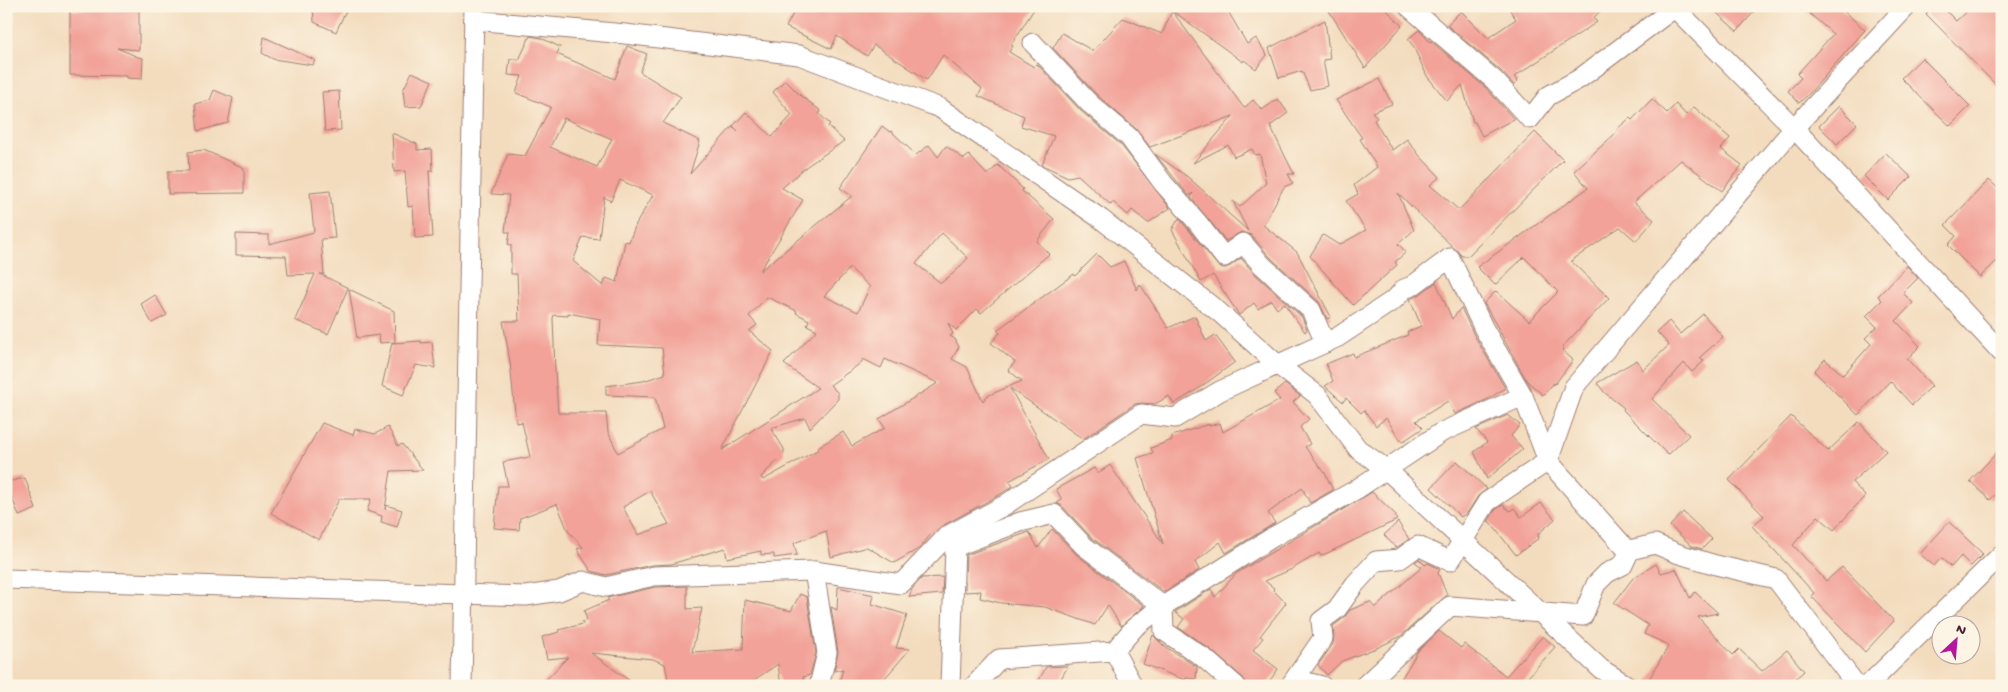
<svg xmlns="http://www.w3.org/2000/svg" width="2008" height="692" font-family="'Gochi Hand',sans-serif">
<rect width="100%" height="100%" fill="#fcf5e5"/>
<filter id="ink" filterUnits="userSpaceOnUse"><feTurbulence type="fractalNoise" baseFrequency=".02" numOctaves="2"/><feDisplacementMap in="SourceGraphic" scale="10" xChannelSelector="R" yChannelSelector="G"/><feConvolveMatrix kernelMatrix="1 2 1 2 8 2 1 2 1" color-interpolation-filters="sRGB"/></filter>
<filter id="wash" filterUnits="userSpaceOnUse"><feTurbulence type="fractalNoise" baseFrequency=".0096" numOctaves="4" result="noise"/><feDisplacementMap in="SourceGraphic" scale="20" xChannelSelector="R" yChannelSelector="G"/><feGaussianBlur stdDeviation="1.12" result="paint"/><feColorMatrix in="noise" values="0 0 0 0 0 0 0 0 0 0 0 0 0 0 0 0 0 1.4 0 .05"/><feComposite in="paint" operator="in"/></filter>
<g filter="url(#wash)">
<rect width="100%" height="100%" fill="#f3dcbe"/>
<g id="blocks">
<g fill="#f2a298" fill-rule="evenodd">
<path d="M313,6H348L336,32L314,22Z"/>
<path d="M797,6H1036L1011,45L1013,46L1009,52L1034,67L1037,64L1081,111L1121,145L1170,208L1148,223L1132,210L1128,215L1113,202L1111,205L1078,175L1068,177L1042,165L1054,136L1021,126L1024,116L978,96L982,89L943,55L927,80L874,45L867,56L837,36L831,49L786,27Z"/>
<path d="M1166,6H1225L1247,44L1256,38L1267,55L1256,69L1244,60L1243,62Z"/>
<path d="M1326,6H1383L1402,26L1365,68Z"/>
<path d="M1507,6H1606L1593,18L1597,22L1514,77L1518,81L1514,85L1501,71L1447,25L1461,11L1488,38L1516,19Z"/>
<path d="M1709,6H1759L1737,31Z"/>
<path d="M1801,6H1838L1865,30L1810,93L1799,103L1788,91L1801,78L1797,74L1833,34Z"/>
<path d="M1933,6H1941L1956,21L1972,6H2002V91L1926,14Z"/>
<path d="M70,10H139V50L117,48L138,57L143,58L142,79L127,78V76L70,75Z"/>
<path d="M1172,11L1244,108L1253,100L1262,110L1278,99L1288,113L1270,126L1294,174H1288L1293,183L1284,187L1263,225L1297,252L1331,317L1327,319L1319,302L1270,257L1251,235L1241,232L1226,241L1191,198L1193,193L1189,196L1155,154L1189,178L1248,231L1233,201L1240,207L1266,183L1260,154L1255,155L1252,149L1234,157L1228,145L1193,163L1233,116L1150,147L1136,129L1097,95L1053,48L1062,33L1093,51L1123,18L1162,34Z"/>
<path d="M1325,20L1330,59L1323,60L1328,86L1310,90L1302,71L1279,78L1269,48Z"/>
<path d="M1419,30L1430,42L1431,41L1486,88L1514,119L1482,136L1475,122H1473L1462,85L1447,101L1427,76L1413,46L1408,39Z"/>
<path d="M530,36L541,38L560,47L557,54L615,79L627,46L647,54L640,72L681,97L663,123L700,141L690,174L732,127L738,131L733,126L746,112L772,137L792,115L773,92L785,80L800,95L821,111L819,114L830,124L828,126L844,141L807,166L782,188L803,200L760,271L852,196L840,188L882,126L890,132L891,131L916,155L929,145L938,157L946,146L964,159L969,155L987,175L998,165L1023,189L1022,191L1054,219L1037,241L1049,254L981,313L977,309L956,330L948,323L953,334L950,336L955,339L959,347L952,359L967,367L983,401L987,396L1022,381L1008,370L1015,362L991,343L1000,333L997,330L1074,274L1075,276L1097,254L1110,267L1124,261L1137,290L1140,284L1168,328L1195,316L1206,341L1215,335L1235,362L1198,389L1174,404L1169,396L1155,404L1142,403L1135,404L1083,439L1010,388L1049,459L1009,481L1013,486L999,495L942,526L931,534L920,548L894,563L867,547L831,557L826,531L794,543L797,555L774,558V554L761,555V551L727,558L725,548L671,564L652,565L606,575L591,571L577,549L583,547L568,531L557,504L520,518L519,530L494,528L498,486H508L503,462L530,457L522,422L516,423L510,362L503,321H519L517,274H511V245L508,244L510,232H505L509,195L491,194L508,154L525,156L551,107L516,93L522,76L508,75L510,59L519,60ZM564,118L612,139L597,167L550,147ZM620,180L653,195L636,224L629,242L625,241L617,282L606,278L603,286L573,261L583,237L599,239L604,197L611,201ZM942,233L968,258L955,272L941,283L916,264ZM850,268L870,287L858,312L824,296ZM767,297L797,311L796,313L809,320L807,325L817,330L784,364L818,388L722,450L773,351L749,331L757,325L749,316ZM568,313L600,319L598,345L662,348L665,374L643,381L606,386V395L655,397L663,429L618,453L608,432L606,413H558L555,371L553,318L554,315L568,316ZM863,359L881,368L885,359L938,383L879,419L885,428L852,446L843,432L818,447L819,449L763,480L761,477L784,454V449L771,428L805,418L810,428L838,399V393L830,385L861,363ZM650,491L669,524L638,535L623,507Z"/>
<path d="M264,37L315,60L313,65L273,59L262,53Z"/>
<path d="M1922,58L1970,106L1950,126L1901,78Z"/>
<path d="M412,72L432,81L421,106L405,107L403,90Z"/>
<path d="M1379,79L1392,104L1372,112L1377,118L1374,120L1392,150L1407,139L1419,155L1440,177L1430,185L1459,210L1535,132L1563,160L1468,256H1462L1398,193L1414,230L1398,244L1406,252L1395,262L1397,265L1353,305L1310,256L1323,235L1339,245L1366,230L1346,201L1358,194L1354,185L1377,167L1360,139L1362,138L1336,100Z"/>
<path d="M214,90L233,98L228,123L198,131L195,104L210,100Z"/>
<path d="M339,91L341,130L325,131L322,92Z"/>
<path d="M1652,99L1667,113L1676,104L1686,115L1694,107L1730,138L1721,149L1742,165L1722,191L1681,160L1634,202L1654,220L1636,241L1620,227L1571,261L1609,298L1562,347L1564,349L1562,350L1573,360L1555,384L1554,383L1543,395L1527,381L1484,303L1496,291L1529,321L1558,292L1524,257L1495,285L1477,267L1588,188L1574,171L1618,131L1617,129L1630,118L1632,120Z"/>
<path d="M1839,106L1857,124L1837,144L1819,126Z"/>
<path d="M392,133L417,144V150L432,149L433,171H429L433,237L415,238L413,206L408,207L405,171L394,172Z"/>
<path d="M204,150L244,168V193L168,194V171H189L188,152Z"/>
<path d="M1886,153L1911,177L1888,200L1864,176Z"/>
<path d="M1989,180L2002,192V256L1980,277L1948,245L1956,236L1945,225Z"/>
<path d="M330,191L335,238L321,239L324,274H320L348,288L328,334L295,320L315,274L288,275L286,256L236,255V234L269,235V244L314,232L310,193Z"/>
<path d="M1179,218L1219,267L1225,268L1230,266L1241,258L1254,273L1302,317L1307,330L1305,332L1284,303L1277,309L1271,300L1258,309L1254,303L1239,315L1213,275L1201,282L1172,230Z"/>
<path d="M1907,266L1918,278L1903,293L1913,303L1896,321L1920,346L1907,359L1932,386L1912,405L1890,381L1858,415L1814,371L1825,359L1843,375L1871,344L1865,338L1877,327L1866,316L1882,300L1878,296Z"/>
<path d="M1436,282L1452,319L1461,308L1474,335L1505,388L1488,399L1455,414L1448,401L1416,421L1423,428L1402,442L1386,418L1376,426L1364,410L1361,413L1346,398L1343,402L1325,386L1333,381L1326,364L1353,353L1354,357L1408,335L1407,332L1421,326L1410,299L1419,295Z"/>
<path d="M349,289L394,311L395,342L380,343L379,335L357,338Z"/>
<path d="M155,295L167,315L152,323L141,304Z"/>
<path d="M1703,314L1723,337L1700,357L1704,361L1692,372L1684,363L1652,399L1689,435L1668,455L1623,410L1624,408L1605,393L1597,383L1637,360L1643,370L1669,345L1657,332L1669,321L1680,334Z"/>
<path d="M421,341V343L432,342L435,368L416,365L403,395L382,386L392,343Z"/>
<path d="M1285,384L1300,396L1293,402L1309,419L1300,427L1310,444L1305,447L1325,473L1333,490L1310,503L1302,488L1268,513L1275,523L1226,553L1220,542L1195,562L1199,570L1164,592L1092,538L1062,506L1057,503L1062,500L1056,489L1094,468L1098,473L1110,465L1163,544L1137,458L1153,453L1151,448L1172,440V436L1209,424V426L1220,423L1223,432L1280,400L1274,393Z"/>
<path d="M1508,415L1520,425L1511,436L1523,449L1487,479L1474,452L1487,442L1476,429Z"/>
<path d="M1791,416L1828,451L1859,422L1886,451L1852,482L1865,496L1834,530L1818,516L1793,545L1826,581L1842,567L1894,621L1865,652L1811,596L1814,593L1752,526L1764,516L1729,480Z"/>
<path d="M322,423L353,435L355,429L375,434L388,427L398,446L402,444L423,470L391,471L385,509L386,505L402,510L397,527L381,522L382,516L367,511L371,499H339L319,540L271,513Z"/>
<path d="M2002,447V487L1990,500L1970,481Z"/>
<path d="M1457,461L1487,489L1478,496L1468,512L1461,517L1431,488Z"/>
<path d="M25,478L36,509L19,516L6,482Z"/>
<path d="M1372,492L1396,515L1395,517L1397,520L1321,556L1319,553L1292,569L1265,581L1274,588L1273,590L1286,603L1260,636L1263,638L1253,650L1278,669L1266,686H1247L1243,678L1211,650L1178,627L1184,619L1175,612L1211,589L1215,597L1237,573Z"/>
<path d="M1541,503L1555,519L1538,534L1539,538L1516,555L1489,521L1488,522L1495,510L1503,505L1510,511L1514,508L1521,517Z"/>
<path d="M1683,512L1712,539L1702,549L1692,546L1670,526Z"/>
<path d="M1398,522L1409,539L1396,548L1384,535Z"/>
<path d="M1949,522L1983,554L1971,566L1961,556L1951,567L1941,558L1934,566L1920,554Z"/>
<path d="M1052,529L1077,555L1144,606L1121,626L1108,605L1095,625L1045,607L1001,603L980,598L981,591L965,592L966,555L1029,532L1038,548Z"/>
<path d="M1419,559L1425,565L1428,563L1440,569L1438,573L1447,595L1401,636L1379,647L1342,661L1327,675L1318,665L1333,644L1334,637L1333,626L1344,618L1350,610L1370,602L1375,608L1422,567L1415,562Z"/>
<path d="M1656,564L1661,573L1676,569L1690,598L1695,592L1718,613L1698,617L1733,655L1739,649L1762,671L1787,650L1804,671L1787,686H1645L1669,645L1644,634L1648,625L1614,603L1633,578Z"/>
<path d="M943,577L942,594L909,597L912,589L922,578Z"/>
<path d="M687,586V609L702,608L692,652L743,649L745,600L791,611L800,594L807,597L816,653L810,675L803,677L804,686H781L778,664L745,686H669L665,664L653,659L591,653L637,686H540L568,657L547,659L542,637L559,632L558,630L583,624L582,622L587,620L584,611L609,600L607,598L655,587Z"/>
<path d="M838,587L874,595L872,604L907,615L896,648L910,649L878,686H838L843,669L834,671L838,652L831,607L837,610Z"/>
<path d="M1439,631L1461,648L1464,644L1506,676L1543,636L1555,647L1520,686H1397L1418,651Z"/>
<path d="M1153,635L1164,646L1197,667L1196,679L1186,678L1185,680L1143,664Z"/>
<path d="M1068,666L1057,686H1036L1046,667Z"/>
</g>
</g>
</g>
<g filter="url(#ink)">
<use href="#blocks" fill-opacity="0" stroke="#9e7e74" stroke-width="1"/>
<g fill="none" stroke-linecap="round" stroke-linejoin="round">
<g stroke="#9e7e74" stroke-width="21">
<g id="street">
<path d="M1408,6L1494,80L1530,119L1548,96L1579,79L1677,6"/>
<path d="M1670,6L1675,8L1794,128L2002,353"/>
<path d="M474,20L625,34L799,55L940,108L1101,219L1219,312L1278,365L1317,395L1358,449L1386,469L1601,669L1628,686"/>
<path d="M1033,43L1089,103L1129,137L1163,183L1198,223L1224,257L1243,243L1262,265L1311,310L1325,343L1338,337L1395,299L1404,289L1412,286L1450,258L1484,329L1523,396L1548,461L1629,552"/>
<path d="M947,536L1005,505L1141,414L1175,418L1220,391L1325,343"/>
<path d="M814,571L827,653L819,686"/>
<path d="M6,579L526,596L559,591L583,581L606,587L654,576L814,571L901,584L947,536L955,547L1020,522L1054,514L1084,546L1163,606L1164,631L1204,658L1236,686"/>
<path d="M1114,651L1133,686"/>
<path d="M462,686L474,6"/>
<path d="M950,686L955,547"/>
<path d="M974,686L999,659L1114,651L1135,627L1163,606L1273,537L1357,489L1442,432L1523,396"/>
<path d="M1290,686L1323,638L1321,621L1337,609L1355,584L1376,561L1400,559L1418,546L1450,561L1487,502L1548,461L1574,387L1794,128L1907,6"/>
<path d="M1298,686L1302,681L1322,686"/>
<path d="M1364,686L1450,606L1583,616L1596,584L1607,573L1623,565L1629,552L1634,549L1655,544L1679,554L1716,565L1776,579L1857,686"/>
<path d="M1867,686L2002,554"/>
</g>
</g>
<use href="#street" stroke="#fff" stroke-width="19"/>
</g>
</g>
<rect width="2008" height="692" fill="none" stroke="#fcf5e5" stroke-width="25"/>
<g transform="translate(1956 640) rotate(26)"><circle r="24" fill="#fcf5e5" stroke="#b59f9b"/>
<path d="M0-4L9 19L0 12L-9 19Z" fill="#b5179e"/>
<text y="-8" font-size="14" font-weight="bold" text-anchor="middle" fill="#4a1f2b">N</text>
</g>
</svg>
